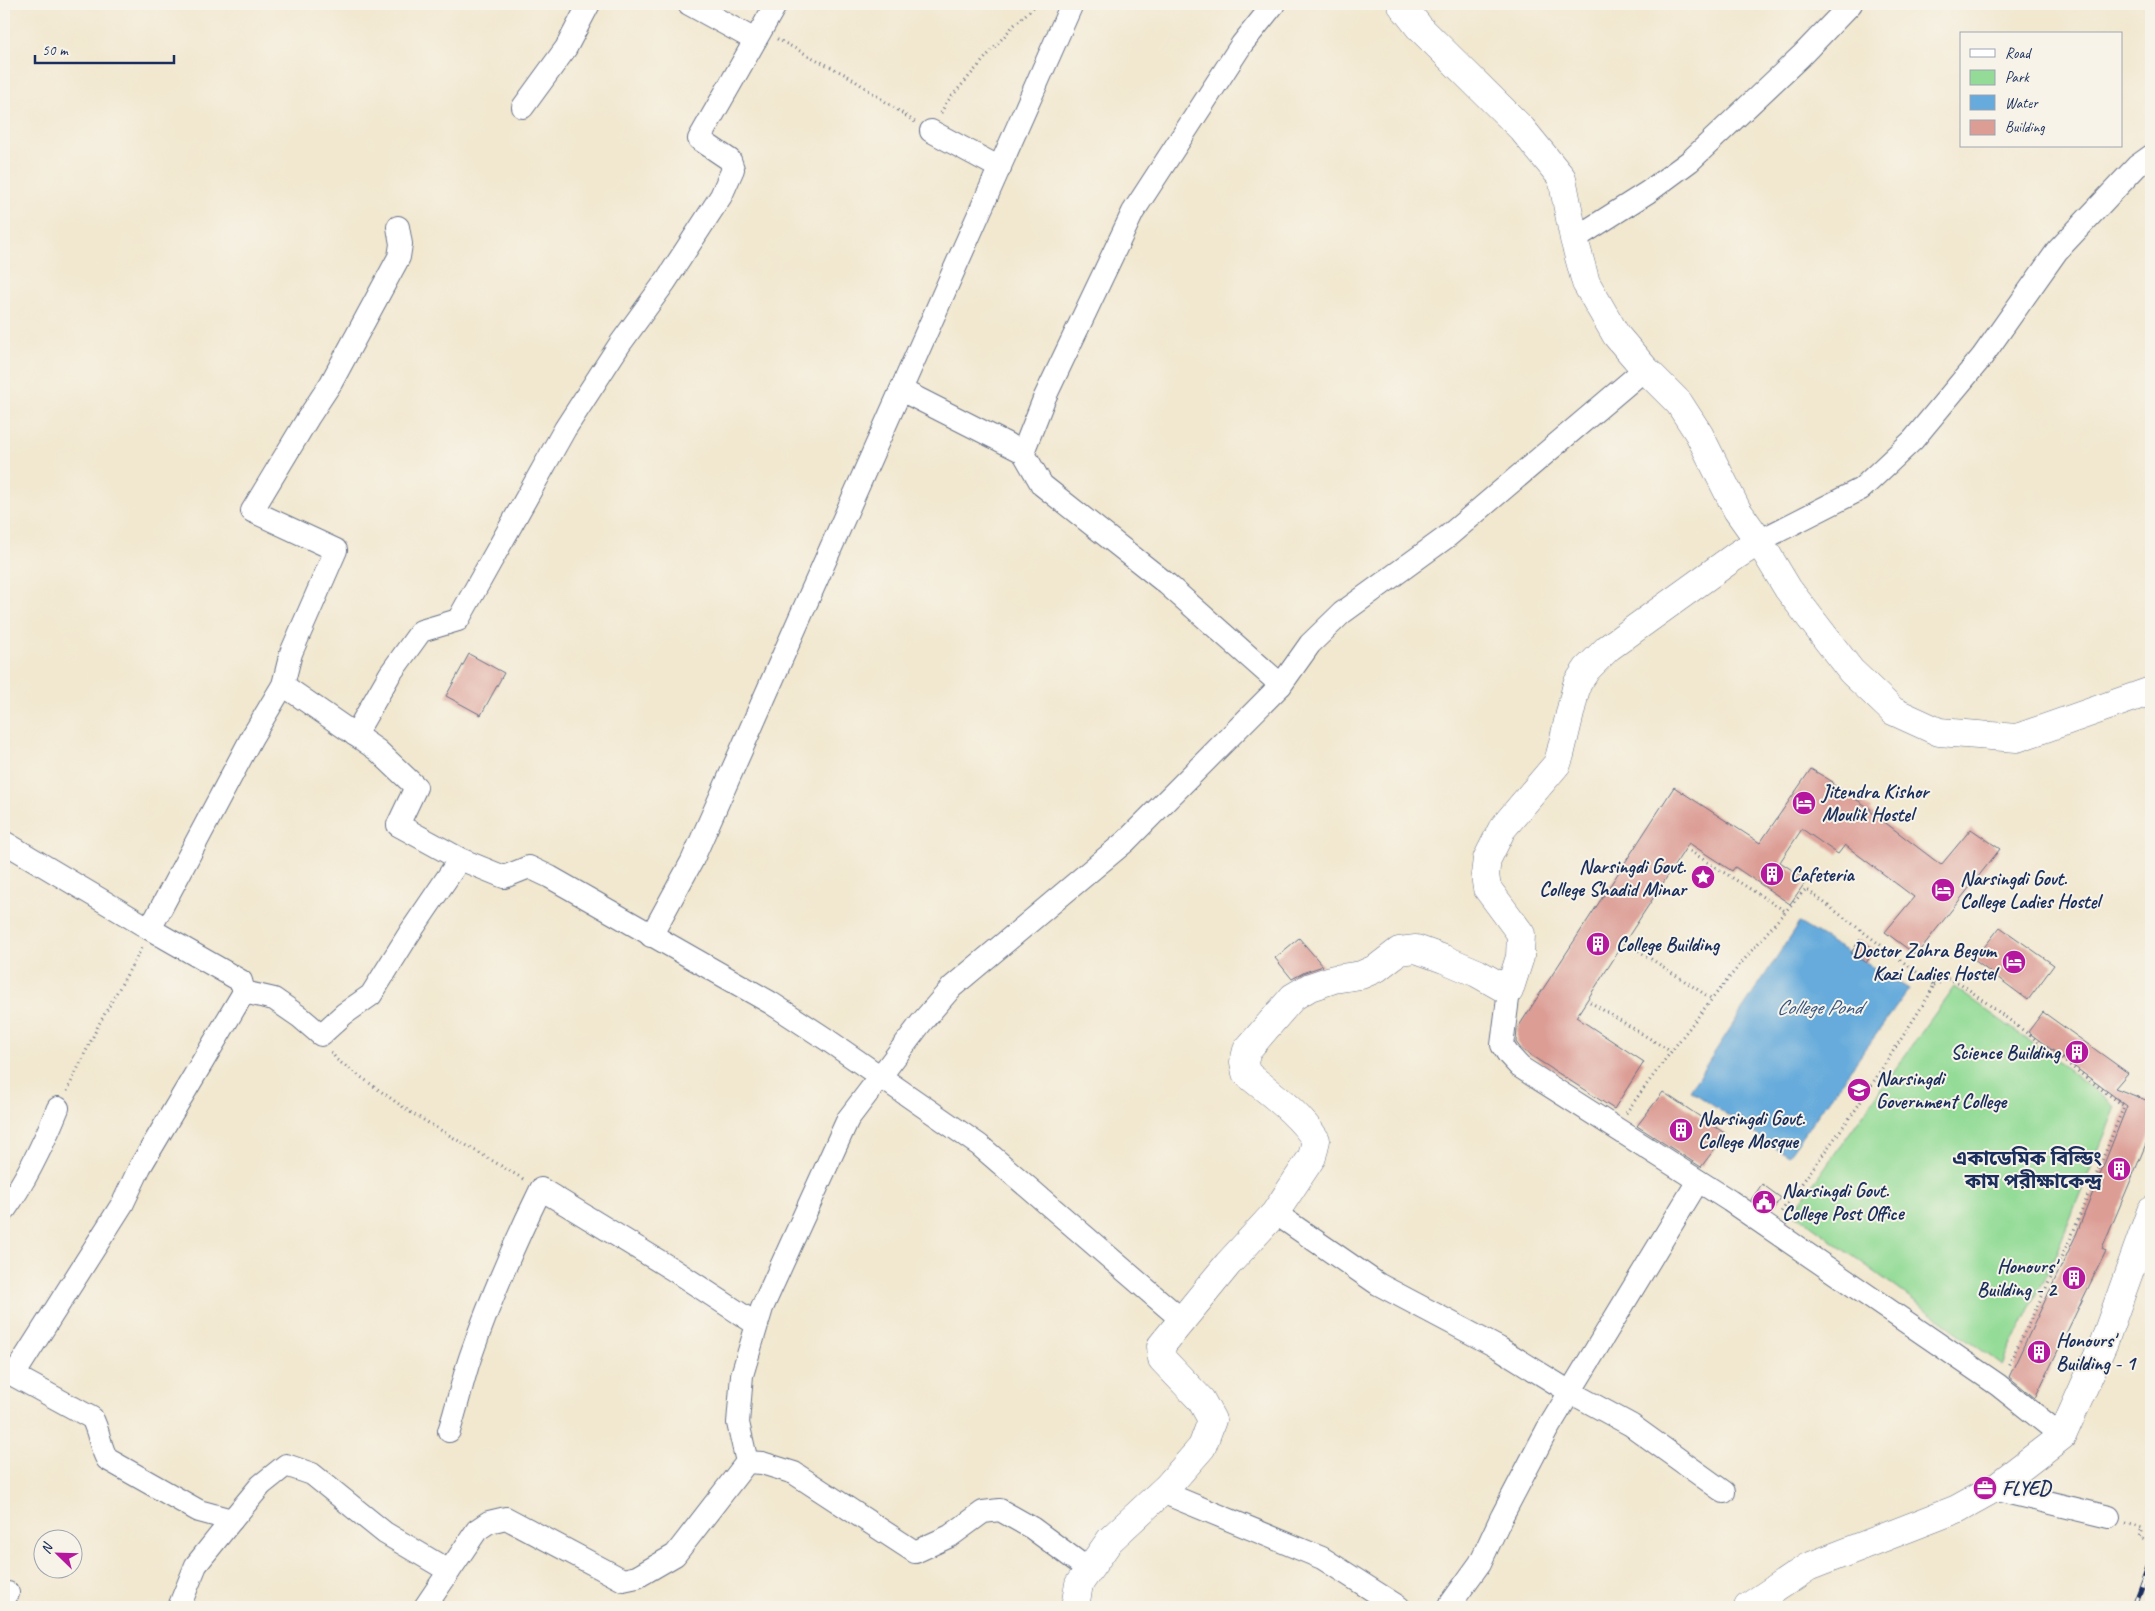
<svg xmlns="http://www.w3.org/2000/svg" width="2155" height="1611" font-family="Caveat,'Noto Sans Bengali',sans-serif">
<rect width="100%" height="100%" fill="#f7f3e8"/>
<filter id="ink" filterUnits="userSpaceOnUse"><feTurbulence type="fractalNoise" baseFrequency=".02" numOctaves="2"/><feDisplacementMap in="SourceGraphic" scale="10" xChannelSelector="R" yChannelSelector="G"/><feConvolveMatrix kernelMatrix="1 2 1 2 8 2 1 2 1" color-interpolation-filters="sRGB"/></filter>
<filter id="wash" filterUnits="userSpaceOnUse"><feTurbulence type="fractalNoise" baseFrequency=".0096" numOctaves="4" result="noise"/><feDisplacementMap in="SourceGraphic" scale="20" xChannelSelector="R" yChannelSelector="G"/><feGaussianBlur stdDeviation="1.12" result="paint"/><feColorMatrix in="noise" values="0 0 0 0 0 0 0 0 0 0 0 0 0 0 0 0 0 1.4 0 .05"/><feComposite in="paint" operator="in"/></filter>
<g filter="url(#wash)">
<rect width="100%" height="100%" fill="#f2e8d0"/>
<path fill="#93db96" stroke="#57857a" d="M1954,987L2052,1057L2116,1107L2052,1263L2002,1365L1793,1212Z"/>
<path fill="#66abdb" stroke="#406d9c" d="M1799,923L1909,989L1788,1156L1690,1090Z"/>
<g id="blocks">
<g fill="#dc9d95">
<path d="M469,654L504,673L481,715L446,696Z"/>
<path d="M1811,769L1833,782L1832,784L1871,809L1870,811L1941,865L1971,829L2000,849L1916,955L1885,932L1914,897L1845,845L1838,854L1802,829L1780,862L1807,880L1790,904L1735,867L1732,871L1689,843L1576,1017L1644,1062L1614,1109L1521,1049L1516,1042L1517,1029L1674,787L1760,843Z"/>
<path d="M2000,927L2054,965L2028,1000L1974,960Z"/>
<path d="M1299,938L1323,966L1305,972L1292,979L1275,958Z"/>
<path d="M1860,939L1875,950L1866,963L1851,953Z"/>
<path d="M2043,1012L2128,1073L2115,1088L2151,1102V1132L2102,1249L2106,1251L2035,1398L2009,1377L2076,1235L2127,1106L2028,1032Z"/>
<path d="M1663,1092L1726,1134L1701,1167L1637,1126Z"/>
<path d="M1762,1184L1781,1198L1770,1213L1751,1200Z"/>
</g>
</g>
</g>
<g filter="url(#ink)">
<use href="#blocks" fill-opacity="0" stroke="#667086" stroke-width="1"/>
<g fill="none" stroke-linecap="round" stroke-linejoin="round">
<g stroke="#667086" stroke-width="24">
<g id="street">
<path d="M689,4L755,40"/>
<path d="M1274,4L1242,44L1133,212L1044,399L1023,452L1042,485L1167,584L1281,685"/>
<path d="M523,107L566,48L589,4"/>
<path d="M931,131L1000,168"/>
<path d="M1574,239L1648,192L1690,161L1801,56L1851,4"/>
<path d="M901,390L1023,452"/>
<path d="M1759,541L1861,489L1913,440L1982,357L2057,251L2137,166L2151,156"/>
<path d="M283,685L377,750L416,787L398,825L460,859L504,877L529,867L550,877L771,1003L826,1039L979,1145L1182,1320"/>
<path d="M355,735L390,674L421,631L458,620L565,429L620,344L665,282L721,196L733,169L730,160L699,139L776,4"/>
<path d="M4,842L150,929"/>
<path d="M651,936L692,861L1072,4"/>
<path d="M1509,991L1502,1045L1508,1054L1520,1067L1730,1201L1998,1385L2062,1436"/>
<path d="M244,992L274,999L300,1017L321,1035L344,1014L371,995L409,934L460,859"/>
<path d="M4,1211C27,1179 43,1145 58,1108"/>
<path d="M1275,1213L1378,1284L1499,1348L1570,1392L1631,1425L1724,1492"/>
<path d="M4,1370L92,1418C100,1433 99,1445 107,1459L199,1511L232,1520L261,1485L286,1465L312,1474L385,1533L449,1571"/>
<path d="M14,1375L123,1203L140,1167L244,992L241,981L150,929L252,737L283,685L291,653L336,550L252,511L308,418L331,383L399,257L401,244L398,227"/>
<path d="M449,1431C457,1407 462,1382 470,1358C490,1300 514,1244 541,1189L672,1269L756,1324"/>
<path d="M747,1462L738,1423L742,1375L762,1308L848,1119L921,1023L952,987L1126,841L1281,685L1310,644L1342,613L1448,536L1645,369"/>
<path d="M1993,1489L2109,1517"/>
<path d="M1162,1492L1322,1558L1399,1607"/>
<path d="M4,1599L8,1593"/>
<path d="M1449,1606L1480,1563L1502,1516L1547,1430L1698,1181"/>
<path d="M179,1607L196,1565L232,1520"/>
<path d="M425,1607L477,1530L489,1522L506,1518L623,1580L637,1577L675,1555L747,1462L762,1463L794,1473L915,1552L950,1536L983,1512L1000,1510L1032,1528L1089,1570"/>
</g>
</g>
<g stroke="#667086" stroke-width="29">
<g id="secondary">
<path d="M1401,4L1419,27L1522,129L1562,178L1574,239L1586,283L1616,335L1645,369L1679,403L1699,434L1737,510L1759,541L1788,589L1851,671L1893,711L1939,732L2017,738L2151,691"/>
<path d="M1075,1607L1079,1584L1110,1540L1168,1486L1202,1447L1212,1420L1201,1400L1162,1359L1161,1346L1228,1264L1275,1213L1312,1157L1316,1140C1298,1112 1271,1094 1246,1073L1244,1062L1247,1050L1293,997L1310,987L1334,979L1361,975L1377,968L1399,951L1416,949L1444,959L1477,973L1509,991L1520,957L1521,934L1487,888L1485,875L1487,859L1502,829L1557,764L1560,755L1577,684L1587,669L1608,648L1737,555L1759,541"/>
<path d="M1748,1607L1808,1567L1957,1509L1993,1489L2062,1436L2104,1342L2151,1211"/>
</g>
</g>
<g stroke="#667086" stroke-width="3" stroke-dasharray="1 4" stroke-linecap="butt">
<path d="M777,39L848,76L915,122"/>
<path d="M941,113L946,103L1013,26L1037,4"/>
<path d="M1690,851L1785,911"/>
<path d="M1630,945L1712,999"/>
<path d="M1934,985L1948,979L1960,983L2124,1106L2072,1235L2007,1368"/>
<path d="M1590,1002L1670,1051"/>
<path d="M331,1052L337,1060L410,1112L525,1180"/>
<path d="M67,1091L99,1024L143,946"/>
<path d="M1626,1113C1662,1063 1699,1014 1738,967C1761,940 1782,914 1806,889L1934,985L1928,997L1856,1109L1781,1212"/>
<path d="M2126,1523L2142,1528L2139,1538L2147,1541L2151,1529"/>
</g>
<use href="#street" stroke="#fff" stroke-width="22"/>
<use href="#secondary" stroke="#fff" stroke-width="28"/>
<g stroke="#1b2f5e" stroke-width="5.5">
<g id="rail">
<path d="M2133,1607L2151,1559"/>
<path d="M2149,1607L2151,1602"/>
</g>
</g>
<use href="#rail" stroke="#f7f3e8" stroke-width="4" stroke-dasharray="11" stroke-linecap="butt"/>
</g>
</g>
<defs>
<g id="hotel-disc" transform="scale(1.25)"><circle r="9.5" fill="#b5179e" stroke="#f7f3e8"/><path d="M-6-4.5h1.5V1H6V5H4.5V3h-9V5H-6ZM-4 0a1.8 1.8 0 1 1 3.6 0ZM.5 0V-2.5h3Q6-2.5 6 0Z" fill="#fff"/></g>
<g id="building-disc" transform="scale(1.25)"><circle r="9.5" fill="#b5179e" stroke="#f7f3e8"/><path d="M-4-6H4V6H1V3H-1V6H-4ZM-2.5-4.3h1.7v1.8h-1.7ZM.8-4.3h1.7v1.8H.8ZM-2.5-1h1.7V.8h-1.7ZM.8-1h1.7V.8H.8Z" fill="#fff"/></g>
<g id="sight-disc" transform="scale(1.25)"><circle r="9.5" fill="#b5179e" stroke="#f7f3e8"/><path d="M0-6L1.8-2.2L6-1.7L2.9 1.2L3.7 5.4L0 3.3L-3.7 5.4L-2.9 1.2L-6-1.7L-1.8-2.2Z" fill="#fff"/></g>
<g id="university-disc" transform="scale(1.25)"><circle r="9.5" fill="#b5179e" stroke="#f7f3e8"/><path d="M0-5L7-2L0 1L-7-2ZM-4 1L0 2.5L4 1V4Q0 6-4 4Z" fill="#fff"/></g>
<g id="civic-disc" transform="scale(1.25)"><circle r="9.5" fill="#b5179e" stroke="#f7f3e8"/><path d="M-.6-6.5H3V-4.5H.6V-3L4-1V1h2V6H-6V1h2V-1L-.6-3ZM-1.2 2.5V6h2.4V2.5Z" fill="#fff"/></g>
<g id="office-disc" transform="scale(1.25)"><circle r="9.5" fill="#b5179e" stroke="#f7f3e8"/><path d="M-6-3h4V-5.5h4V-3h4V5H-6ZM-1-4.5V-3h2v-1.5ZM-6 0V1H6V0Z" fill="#fff"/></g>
</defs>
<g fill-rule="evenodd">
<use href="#hotel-disc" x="1804" y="803"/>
<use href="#building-disc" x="1772" y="874"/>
<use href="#sight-disc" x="1703" y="877"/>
<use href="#hotel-disc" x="1943" y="890"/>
<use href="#building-disc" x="1598" y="944"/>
<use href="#hotel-disc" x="2014" y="962"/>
<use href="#building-disc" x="2077" y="1052"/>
<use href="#university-disc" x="1859" y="1090"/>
<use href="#building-disc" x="1681" y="1130"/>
<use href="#building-disc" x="2119" y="1169"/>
<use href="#civic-disc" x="1764" y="1202"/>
<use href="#building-disc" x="2074" y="1278"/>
<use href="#building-disc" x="2039" y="1352"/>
<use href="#office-disc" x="1985" y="1488"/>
</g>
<g text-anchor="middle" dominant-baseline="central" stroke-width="4" stroke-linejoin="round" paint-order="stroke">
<g font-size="20" font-weight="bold" fill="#1b2f5e" stroke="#f7f3e8" text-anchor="start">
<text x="1822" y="791">Jitendra Kishor<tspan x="1822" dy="23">Moulik Hostel</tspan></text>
<text x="1686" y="866" text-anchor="end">Narsingdi Govt.<tspan x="1686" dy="23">College Shadid Minar</tspan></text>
<text x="1790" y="874">Cafeteria</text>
<text x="1960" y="878">Narsingdi Govt.<tspan x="1960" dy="23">College Ladies Hostel</tspan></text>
<text x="1616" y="944">College Building</text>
<text x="1996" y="950" text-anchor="end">Doctor Zohra Begum<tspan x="1996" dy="23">Kazi Ladies Hostel</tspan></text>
<text x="2060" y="1052" text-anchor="end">Science Building</text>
<text x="1876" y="1078">Narsingdi<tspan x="1876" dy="23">Government College</tspan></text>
<text x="1698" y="1118">Narsingdi Govt.<tspan x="1698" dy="23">College Mosque</tspan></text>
<text x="2102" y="1158" text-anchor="end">একাডেমিক বিল্ডিং<tspan x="2102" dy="23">কাম পরীক্ষাকেন্দ্র</tspan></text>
<text x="1782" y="1190">Narsingdi Govt.<tspan x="1782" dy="23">College Post Office</tspan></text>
<text x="2056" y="1266" text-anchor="end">Honours'<tspan x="2056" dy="23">Building - 2</tspan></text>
<text x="2056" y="1340">Honours'<tspan x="2056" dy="23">Building - 1</tspan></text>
<text x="2002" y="1488">FLYED</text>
</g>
<g font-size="21" font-style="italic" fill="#325484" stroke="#f7f3e8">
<text x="1819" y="1007">College Pond</text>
</g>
</g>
<rect width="2155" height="1611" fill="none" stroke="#f7f3e8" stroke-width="20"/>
<rect x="1960" y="32" width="162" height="115" fill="#f7f3e8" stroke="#9fa5b1"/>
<rect x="1970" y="49" width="25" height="8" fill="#ffffff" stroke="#9fa5b1"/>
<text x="2005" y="58" font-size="15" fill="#1b2f5e">Road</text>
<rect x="1970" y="70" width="25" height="15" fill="#93db96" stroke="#9fa5b1"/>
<text x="2005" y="82" font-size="15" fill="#1b2f5e">Park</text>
<rect x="1970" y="95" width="25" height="15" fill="#66abdb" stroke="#9fa5b1"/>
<text x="2005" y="108" font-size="15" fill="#1b2f5e">Water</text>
<rect x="1970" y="120" width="25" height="15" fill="#dc9d95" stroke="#9fa5b1"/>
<text x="2005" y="132" font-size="15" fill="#1b2f5e">Building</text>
<g transform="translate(58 1554) rotate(293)"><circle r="24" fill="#f7f3e8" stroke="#9fa5b1"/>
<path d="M0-4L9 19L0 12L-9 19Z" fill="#b5179e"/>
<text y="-8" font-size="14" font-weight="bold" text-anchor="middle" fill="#1b2f5e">N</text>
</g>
<path d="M35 55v8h139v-8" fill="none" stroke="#1b2f5e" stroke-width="2.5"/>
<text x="42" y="55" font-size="15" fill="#1b2f5e" stroke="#f7f3e8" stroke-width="4" paint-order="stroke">50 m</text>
</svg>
